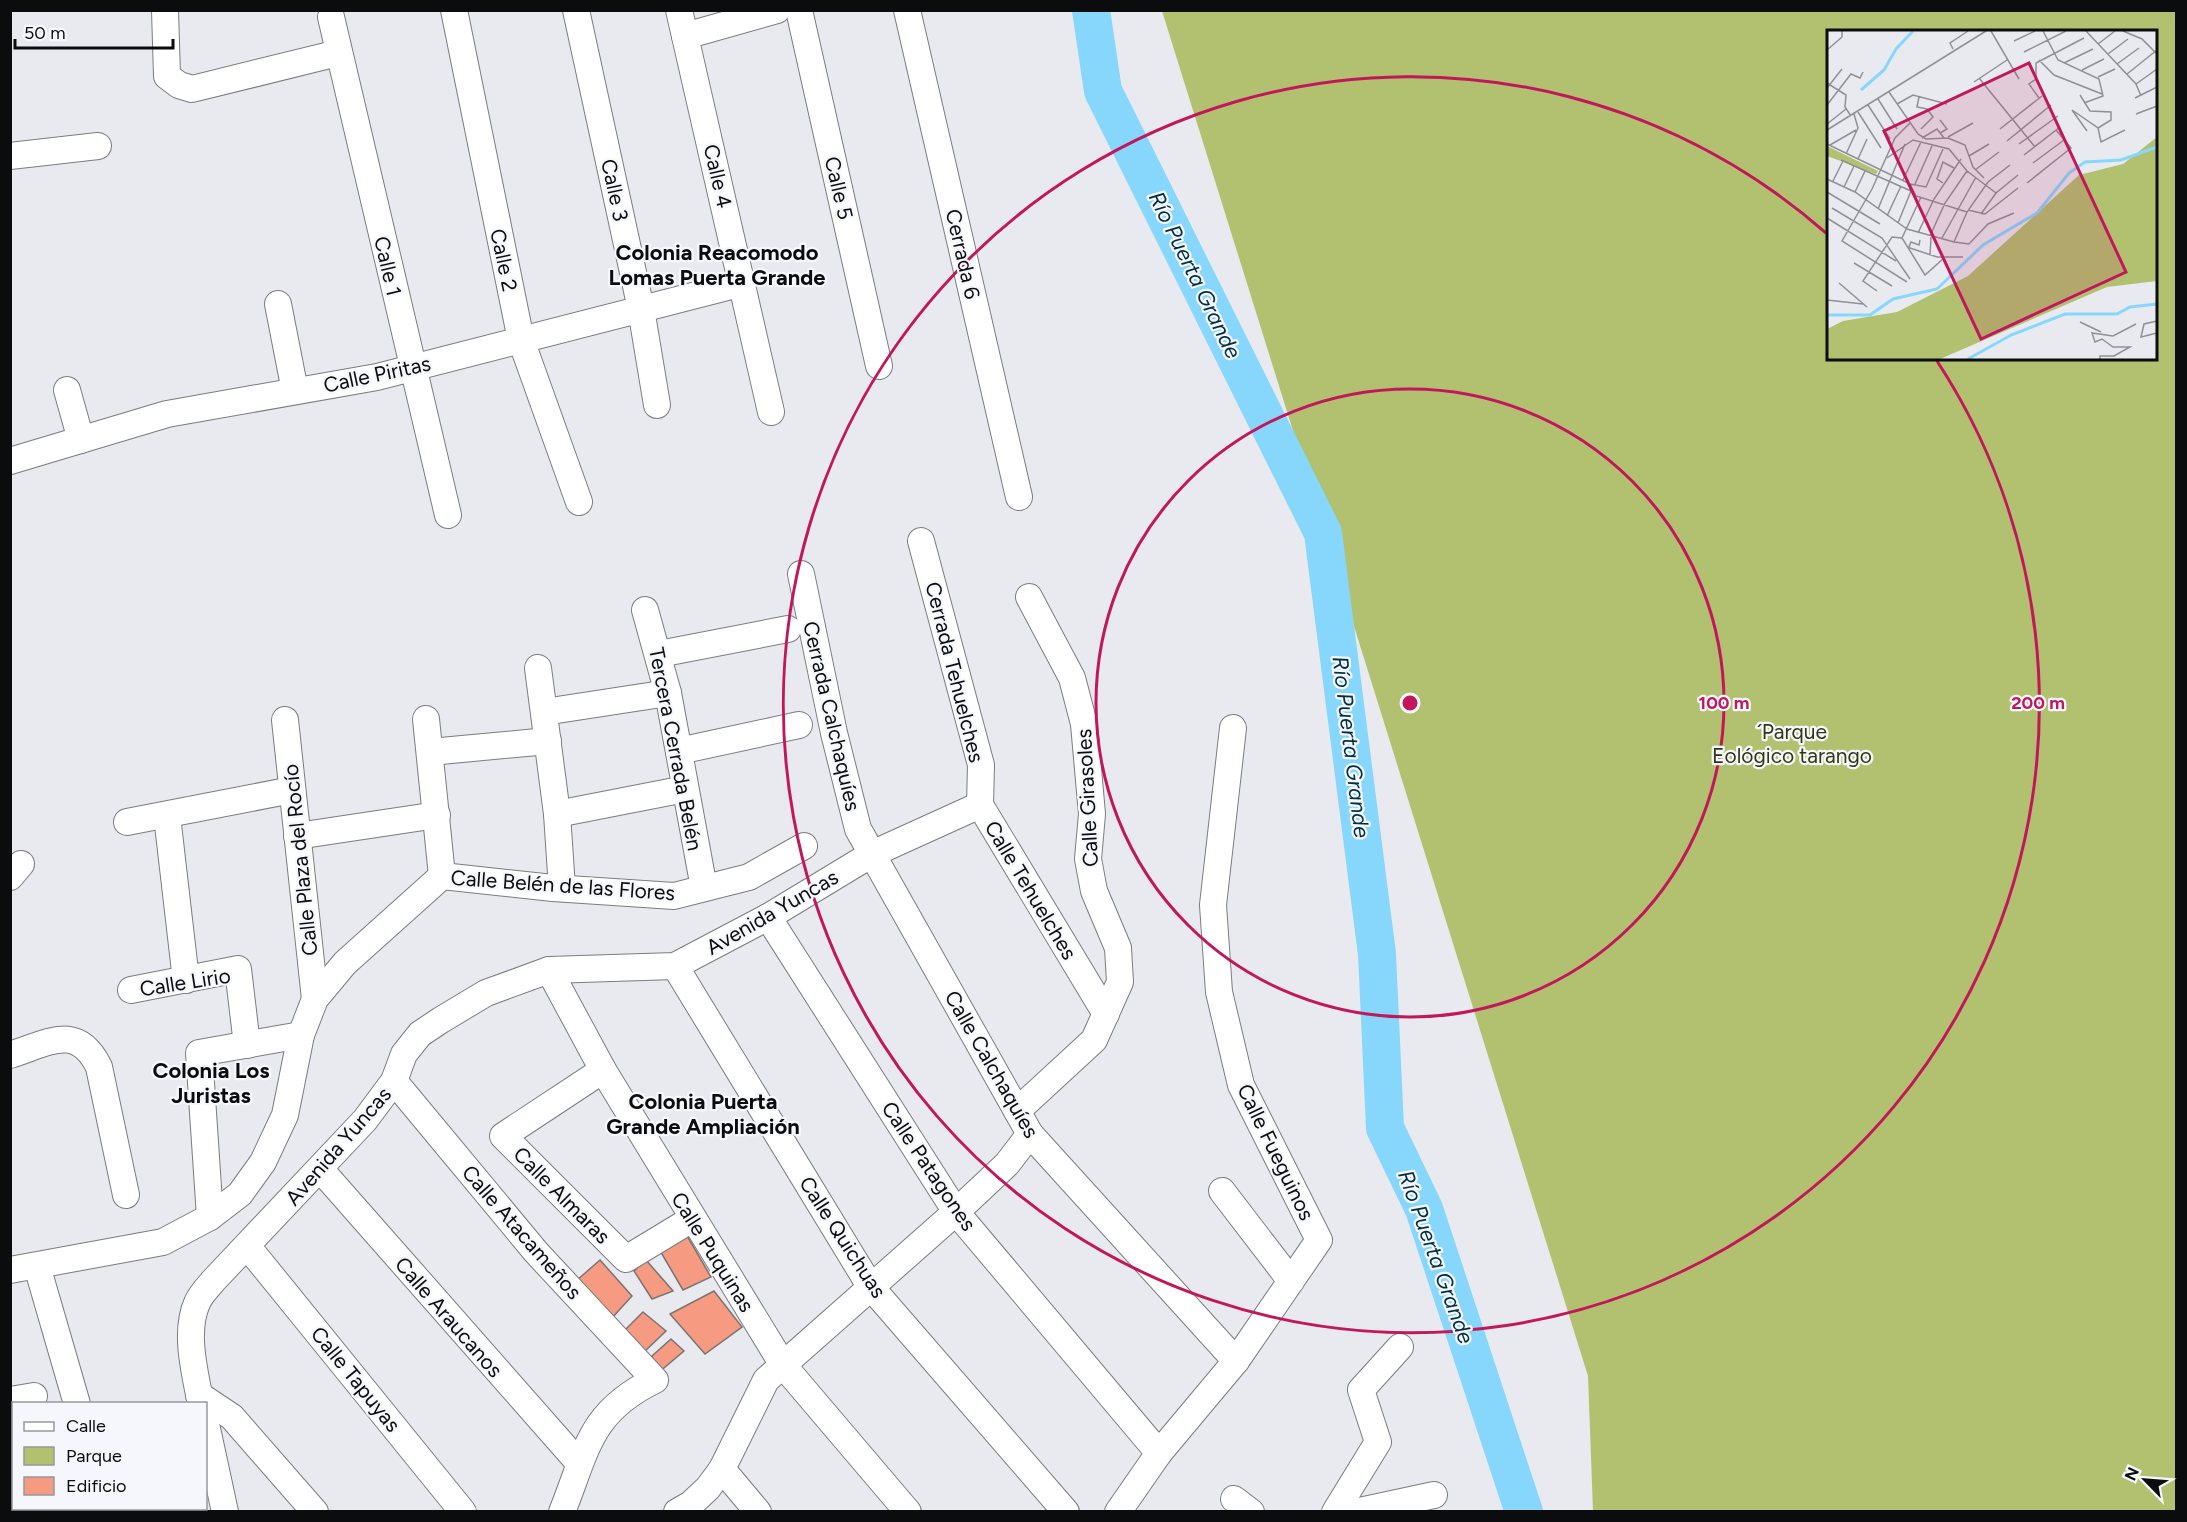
<svg xmlns="http://www.w3.org/2000/svg" width="2187" height="1522" font-family="Figtree,sans-serif">
<rect width="100%" height="100%" fill="#e8eaef"/>
<path fill="#b1c16f" fill-rule="evenodd" d="M1162,11H2176V1511H1593L1588,1376ZM1828,32H2156V358H1828Z"/>
<g fill="none" stroke-linecap="round" stroke-linejoin="round">
<path stroke="#87d7fc" stroke-width="38" d="M1091,10L1103,91L1323,533L1377,954L1385,1128L1424,1209L1524,1512"/>
</g>
<g fill="#f69a81" stroke="#797472" stroke-width="1.5">
<path d="M686,1234L711,1277L683,1290L659,1249Z"/>
<path d="M600,1260L632,1296L610,1320L576,1281Z"/>
<path d="M646,1260L673,1291L652,1299L634,1271Z"/>
<path d="M714,1291L742,1327L705,1354L670,1314Z"/>
<path d="M643,1312L666,1331L643,1353L624,1331Z"/>
<path d="M671,1339L684,1351L658,1373L652,1356Z"/>
</g>
<g fill="none" stroke-linecap="round" stroke-linejoin="round">
<g stroke="#7a7c80" stroke-width="28">
<g id="minor">
<path d="M165,10L167,76L179,85L192,89L338,53"/>
<path d="M454,10L521,340L579,502"/>
<path d="M576,10L641,309L657,405"/>
<path d="M679,10L771,412"/>
<path d="M799,10L879,366"/>
<path d="M907,10L1019,497"/>
<path d="M331,17L448,515"/>
<path d="M685,36L777,10"/>
<path d="M10,156L98,146"/>
<path d="M278,304L295,391"/>
<path d="M67,390L81,440"/>
<path d="M10,461L167,414L377,377L743,283"/>
<path d="M921,541L981,765L980,805"/>
<path d="M801,574L834,733L858,829L1030,1134L1236,1361"/>
<path d="M645,610L668,693L704,888"/>
<path d="M659,654L788,629"/>
<path d="M538,668L557,814L562,888"/>
<path d="M544,712L668,693"/>
<path d="M426,719L442,876"/>
<path d="M285,720L315,999"/>
<path d="M679,751L799,725"/>
<path d="M430,752L548,741"/>
<path d="M980,805L1106,1014"/>
<path d="M557,814L685,789"/>
<path d="M167,816L186,980"/>
<path d="M127,822L292,790"/>
<path d="M297,836L437,815"/>
<path d="M10,877L21,864"/>
<path d="M768,917L956,1212L1159,1453"/>
<path d="M675,966L870,1286L1066,1512"/>
<path d="M549,970L603,1070L783,1365L908,1512"/>
<path d="M131,990L238,969L247,1045"/>
<path d="M10,1055C48,1043 77,1022 99,1067L126,1195"/>
<path d="M603,1070L503,1136L626,1259L692,1219"/>
<path d="M394,1081L536,1252L655,1380C589,1412 587,1450 562,1512"/>
<path d="M1017,1111L1094,1040L1120,982L1118,948L1094,891L1088,859L1092,814L1084,724L1072,678L1029,597"/>
<path d="M321,1170L579,1463"/>
<path d="M1222,1191L1291,1281"/>
<path d="M210,1217L199,1053L301,1035"/>
<path d="M248,1247L463,1512"/>
<path d="M37,1266L77,1404"/>
<path d="M10,1270L163,1242L210,1217L240,1194L263,1162L285,1115L301,1035L315,999L345,963L442,876L553,888L674,896L749,877L804,846"/>
<path d="M199,1395L232,1417L315,1512"/>
<path d="M10,1400L34,1396"/>
<path d="M201,1404C195,1374 184,1332 197,1303C200,1295 208,1287 214,1280L365,1120L394,1081L404,1054L420,1034L441,1020L486,993L549,970L675,966L768,917L872,854L980,805"/>
<path d="M206,1424L225,1512"/>
<path d="M722,1469L758,1512"/>
<path d="M1234,1499L1251,1512"/>
<path d="M160,1508L163,1512"/>
<path d="M10,1510L21,1508"/>
<path d="M677,1512L691,1504L708,1488L722,1469L766,1380L956,1212L1007,1164L1030,1134"/>
<path d="M1118,1512L1159,1453L1236,1361L1319,1240L1241,1085L1219,992L1213,905L1233,728"/>
<path d="M1335,1512L1378,1442L1361,1390L1400,1347"/>
<path d="M1355,1512L1434,1495"/>
</g>
</g>
<use href="#minor" stroke="#fff" stroke-width="26"/>
</g>
<g fill="none" stroke="#c2185b" stroke-width="3">
<circle cx="1410" cy="703" r="314"/>
<path d="M1937 361A628 628 0 1 1 1826 233"/>
</g>
<g text-anchor="middle" dominant-baseline="central" stroke-width="4.5" stroke-linejoin="round" paint-order="stroke">
<g font-size="21" fill="#0b0c0d" stroke="#f5f7fc">
<text transform="translate(718 176) rotate(77)">Calle 4</text>
<text transform="translate(839 188) rotate(77)">Calle 5</text>
<text transform="translate(615 190) rotate(78)">Calle 3</text>
<text transform="translate(963 254) rotate(77)">Cerrada 6</text>
<text transform="translate(504 260) rotate(78)">Calle 2</text>
<text transform="translate(388 266) rotate(77)">Calle 1</text>
<text transform="translate(377 374) rotate(-12)">Calle Piritas</text>
<text transform="translate(955 672) rotate(76)">Cerrada Tehuelches</text>
<text transform="translate(832 716) rotate(77)">Cerrada Calchaquíes</text>
<text transform="translate(676 749) rotate(79)">Tercera Cerrada Belén</text>
<text transform="translate(1087 798) rotate(-93)">Calle Girasoles</text>
<text transform="translate(300 860) rotate(-96)">Calle Plaza del Rocío</text>
<text transform="translate(563 885) rotate(4)">Calle Belén de las Flores</text>
<text transform="translate(1031 890) rotate(59)">Calle Tehuelches</text>
<text transform="translate(772 912) rotate(-30)">Avenida Yuncas</text>
<text transform="translate(185 982) rotate(-9)">Calle Lirio</text>
<text transform="translate(992 1064) rotate(60)">Calle Calchaquíes</text>
<text transform="translate(338 1146) rotate(-49)">Avenida Yuncas</text>
<text transform="translate(1276 1152) rotate(64)">Calle Fueguinos</text>
<text transform="translate(929 1166) rotate(56)">Calle Patagones</text>
<text transform="translate(562 1195) rotate(45)">Calle Almaras</text>
<text transform="translate(522 1232) rotate(49)">Calle Atacameños</text>
<text transform="translate(843 1237) rotate(57)">Calle Quichuas</text>
<text transform="translate(713 1252) rotate(58)">Calle Puquinas</text>
<text transform="translate(449 1317) rotate(49)">Calle Araucanos</text>
<text transform="translate(356 1379) rotate(51)">Calle Tapuyas</text>
</g>
<g font-size="21" fill="#313711" stroke="#f5f7fc">
<text x="1792" y="731">´Parque<tspan x="1792" dy="24">Eológico tarango</tspan></text>
</g>
<g font-size="22" font-weight="bold" fill="#0b0c0d" stroke="#f5f7fc">
<text x="717" y="252">Colonia Reacomodo<tspan x="717" dy="25">Lomas Puerta Grande</tspan></text>
<text x="211" y="1070">Colonia Los<tspan x="211" dy="25">Juristas</tspan></text>
<text x="703" y="1101">Colonia Puerta<tspan x="703" dy="25">Grande Ampliación</tspan></text>
</g>
<g font-size="22" font-style="italic" fill="#002f41" stroke="#f5f7fc">
<text transform="translate(1195 275) rotate(64)">Río Puerta Grande</text>
<text transform="translate(1351 747) rotate(83)">Río Puerta Grande</text>
<text transform="translate(1436 1257) rotate(70)">Río Puerta Grande</text>
</g>
</g>
<g transform="translate(1827 30)">
<rect width="330" height="330" fill="#e8eaef"/>
<path d="M330,107V251L280,257L113,329H0V299L16,291L70,282L141,246L252,145L296,134ZM0,116L51,141L49,144L0,126Z" fill="#b1c16f"/>
<path fill="none" stroke="#87d7fc" stroke-width="3" d="M34,60L57,40L69,19L86,1M0,285H43L66,269L110,259L156,215L210,183L242,143L258,132L294,130L330,117M141,329L184,305L238,284H290L303,277L330,274"/>
<path fill="none" stroke="#909195" stroke-width="1.5" d="M164,1L192,49M216,1L231,30L272,49L276,66L257,73M259,1L309,54L314,66M296,1L315,9L330,24M187,11L208,1M271,14L288,1M126,19L123,13L141,1M0,20L15,7V1M197,22L239,1M281,24L301,9M212,30L227,45L275,64M237,33L266,19M290,34L312,18M255,40L277,29M300,44L330,20M271,47L288,39M152,48L208,117M147,52L180,30M0,53L19,65L18,77L24,86M309,54L330,39M0,58L15,39M62,62L91,104L99,109L121,108L138,115L146,137L157,148M253,65L263,81L284,82V90L271,98M92,67L90,77L100,79L106,87L94,99M212,68L202,54L209,49V33L257,8M308,68L330,57M51,69L70,99M70,74L86,65L120,74M0,75L24,44L33,48L36,42M41,75L63,109M31,82L54,118M309,84L330,76M0,94L19,79M173,99L215,66M0,100L159,1M260,101L245,80L271,98L274,112L298,100M113,103L120,99L113,90M121,107L146,93M95,108L110,99L117,108M180,111L224,75M0,114L83,154L99,157L116,119M192,114L231,86M3,115L29,100M19,124L31,98L27,84M197,125L233,97M142,126L162,114M60,128L86,110L122,119L140,141L169,163M31,129L40,109M14,130L84,161L71,193M206,133L237,110M148,140L172,122M0,149L28,162L80,199L127,212L142,214L161,194L187,183M76,150L94,112M6,151L16,131M116,153L110,149L116,132L127,138M200,153L244,118L229,100M83,154L89,166L140,182M88,154L105,116M17,157L27,136M0,162L53,194M28,162L38,141M5,178L55,208L83,249M51,179L78,114M141,180L158,184L191,158M154,184L169,163L191,145M60,186L74,156M0,188L69,231M91,203L107,169L134,129M103,206L118,173L140,141M75,208L98,245L117,228M75,208L94,167M115,208L149,147M127,212L140,182L161,152L183,135M80,217L110,227H136M82,217L84,212L92,215L93,210M103,225L104,207M27,233L65,256M80,252L15,211L45,159L68,108L83,93M12,253L40,277M50,261L36,251L65,207L75,208M0,270L36,274M330,291L317,294L314,307L330,303M253,292L274,302M273,329V326H287L303,317H286L275,309L268,312L265,303L286,306L309,294"/>
<path fill="#c2185b" fill-opacity="0.15" stroke="#c2185b" stroke-width="3" d="M202,33L299,242L154,309L57,101Z"/>
<rect width="330" height="330" fill="none" stroke="#0b0c0d" stroke-width="3"/>
</g>
<circle cx="1410" cy="703" r="9" fill="#c2185b" stroke="#f5f7fc" stroke-width="3"/>
<g font-size="18" text-anchor="middle" font-weight="bold" fill="#c2185b" stroke="#f5f7fc" stroke-width="4.5" stroke-linejoin="round" paint-order="stroke">
<text x="1724" y="709">100 m</text>
<text x="2038" y="709">200 m</text>
</g>
<rect width="2187" height="1522" fill="none" stroke="#0b0c0d" stroke-width="24"/>
<rect x="12" y="1402" width="195" height="108" fill="#f5f7fc" stroke="#97999c" stroke-width="1.5"/>
<rect x="24" y="1422" width="30" height="9" fill="#ffffff" stroke="#97999c" stroke-width="1.5"/>
<text x="66" y="1432" font-size="18" fill="#0b0c0d">Calle</text>
<rect x="24" y="1447" width="30" height="18" fill="#b1c16f" stroke="#97999c" stroke-width="1.5"/>
<text x="66" y="1462" font-size="18" fill="#0b0c0d">Parque</text>
<rect x="24" y="1477" width="30" height="18" fill="#f69a81" stroke="#97999c" stroke-width="1.5"/>
<text x="66" y="1492" font-size="18" fill="#0b0c0d">Edificio</text>
<g transform="translate(2145 1480) rotate(295)" stroke="#f5f7fc" stroke-width="4.5" paint-order="stroke">
<path d="M0-4.5L10 22L0 15L-10 22Z" fill="#0b0c0d"/>
<text y="-9" font-size="16" font-weight="bold" text-anchor="middle" fill="#0b0c0d">N</text>
</g>
<path d="M15 39v9h158v-9" fill="none" stroke="#0b0c0d" stroke-width="3"/>
<text x="24" y="39" font-size="18" fill="#0b0c0d" stroke="#f5f7fc" stroke-width="4.5" paint-order="stroke">50 m</text>
</svg>
